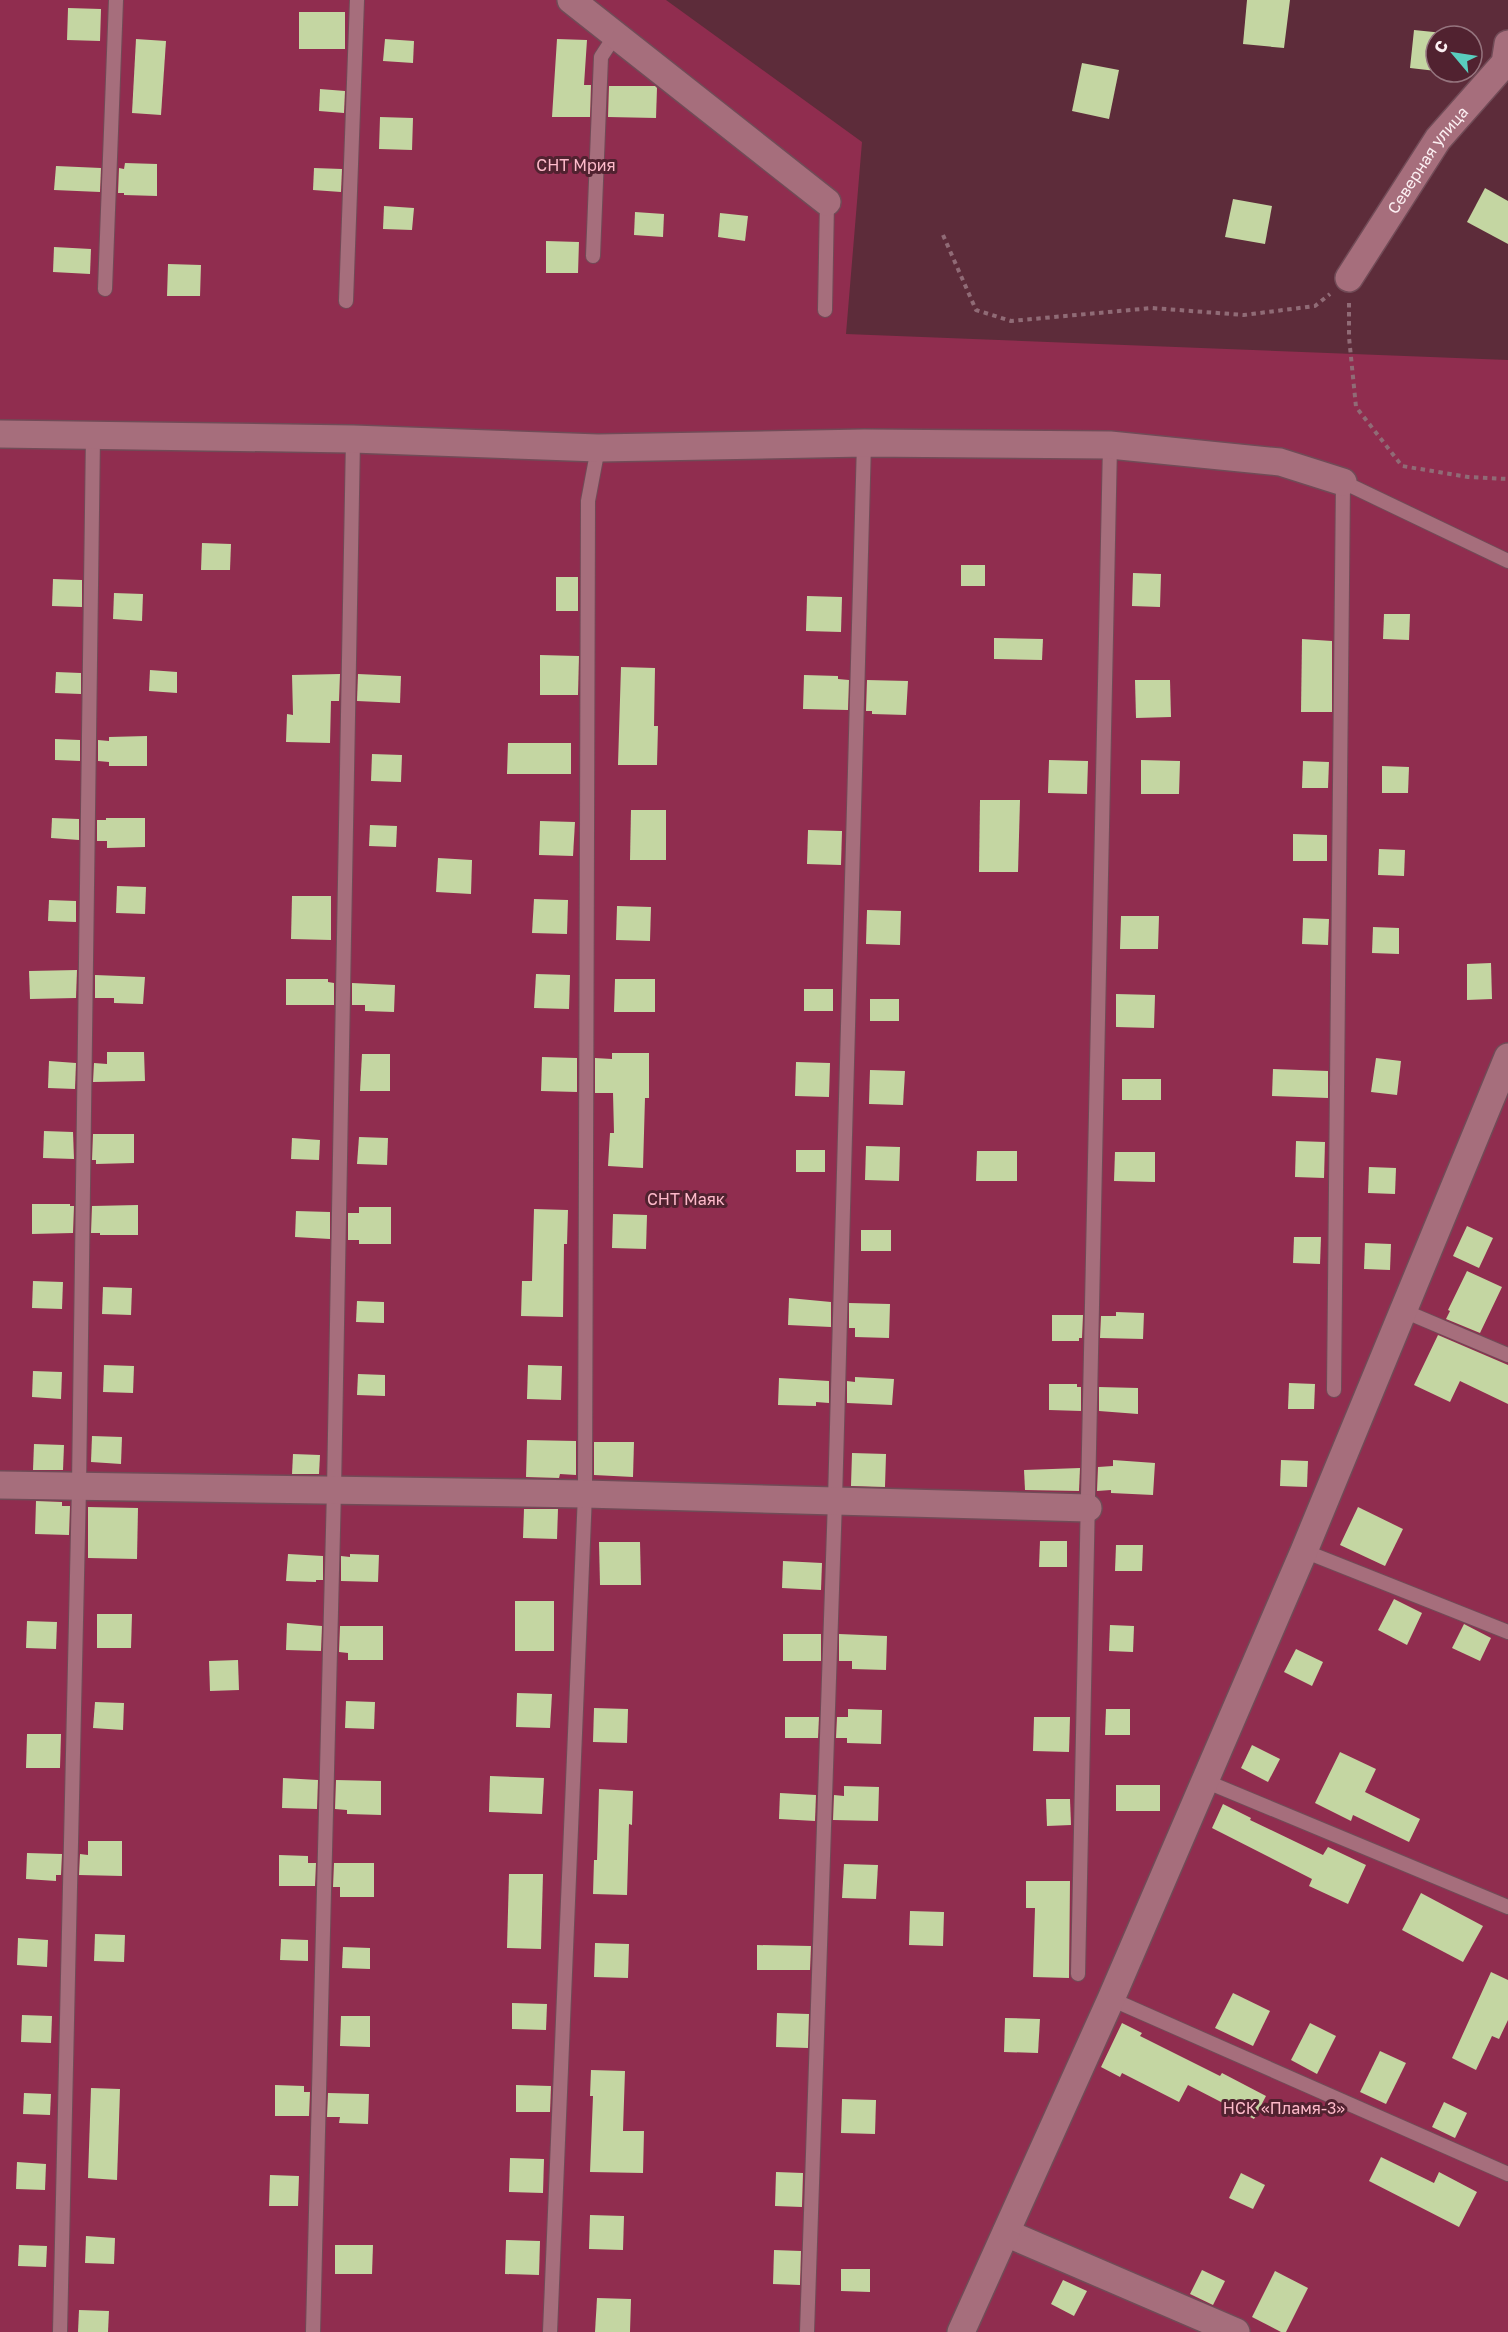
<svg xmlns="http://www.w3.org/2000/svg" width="1508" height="2332" font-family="'Golos Text',sans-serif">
<rect width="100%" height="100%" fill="#5d2c3a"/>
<path fill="#902d4f" d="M0,0H666L862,142L846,334L1508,360V2332H0Z"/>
<g fill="#c4d6a2">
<path d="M1247,0H1290L1284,48L1243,44Z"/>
<path d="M68,8L101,9L100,41L67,40Z"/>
<rect x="299" y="12" width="46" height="37"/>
<path d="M1414,30L1463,35L1436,36V71L1410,68Z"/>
<path d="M136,39L166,41L161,115L132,113Z"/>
<path d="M385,39L414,41L413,63L383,61Z"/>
<path d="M557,39L587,40L584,85H591L590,117H552Z"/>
<path d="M1082,63L1119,70L1109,119L1072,111Z"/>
<path d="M609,86H655L657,88L656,118L608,117Z"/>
<path d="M320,89L345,91L344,113L319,111Z"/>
<path d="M380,117L413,118L412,150L379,149Z"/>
<path d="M125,163L157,164V196L124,195V193H118L119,168L124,169Z"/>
<path d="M56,166L101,168L100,192L54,190Z"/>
<path d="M314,168L342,169L341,192L313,190Z"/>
<path d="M1485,188L1508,201V244L1467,222Z"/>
<path d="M1233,199L1272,206L1265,244L1225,237Z"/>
<path d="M384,206L414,208L412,230L383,229Z"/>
<path d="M635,212L664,214L663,237L634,235Z"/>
<path d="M720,213L748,216L745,241L718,237Z"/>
<path d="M546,241L579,242L578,273H546Z"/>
<path d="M54,247L91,249L90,274L53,272Z"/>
<path d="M168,264L201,265L200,296H167Z"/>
<path d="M202,543L231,544L230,570H201Z"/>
<rect x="961" y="565" width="24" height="21"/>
<path d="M1133,573L1161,574L1160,607L1132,606Z"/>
<rect x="556" y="577" width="22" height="34"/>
<path d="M53,579L82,580V607L52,606Z"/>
<path d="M114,593L143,594L142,621L113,619Z"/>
<path d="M807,596L842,597L841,632L806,631Z"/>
<path d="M1384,614H1410L1409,640L1383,639Z"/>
<path d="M994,638L1043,639L1042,660L994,659Z"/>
<path d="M1302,639L1332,641V712H1301Z"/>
<path d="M540,655L579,656L578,695H540Z"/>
<path d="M621,667L655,668L654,726H658L657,765H618Z"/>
<path d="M150,670L177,672V693L149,691Z"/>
<path d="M56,672L81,673V694L55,693Z"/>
<path d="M340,674L339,701H331L330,743L286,742L287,714L293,715L292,675Z"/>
<path d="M358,674L401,676L400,703L357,701Z"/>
<path d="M804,675L838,676V679L849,680L848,710L803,709Z"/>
<path d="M867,680L908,681L906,715L872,714V711H866Z"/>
<path d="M1135,680H1170L1171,717L1136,718Z"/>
<path d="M147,736V766H109V762L98,761V740L109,741V737Z"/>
<path d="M55,739L80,740V761L55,760Z"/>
<path d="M508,743H571V774H507Z"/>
<path d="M372,754L402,755L401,782L371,781Z"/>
<path d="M1049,760L1088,761L1087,794L1048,793Z"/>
<path d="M1141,760L1180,761L1179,794H1141Z"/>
<path d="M1303,761L1329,762L1328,788H1302Z"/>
<path d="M1382,766L1409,767L1408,793H1382Z"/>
<path d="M980,800H1020L1018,872H979Z"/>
<path d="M631,810H666V860H630Z"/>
<path d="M52,818L79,819V840L51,838Z"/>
<path d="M106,818H145V847L107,848V841H97V820H106Z"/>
<path d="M540,821L575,822L573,856L539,855Z"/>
<path d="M370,825L397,826L396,847L369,846Z"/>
<path d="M808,830L842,831L841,865L807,864Z"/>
<path d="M1293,834L1327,835V861H1293Z"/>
<path d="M1379,849L1405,850L1404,876L1378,875Z"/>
<path d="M438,858L472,860L471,894L436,892Z"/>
<path d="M117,886L146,887L145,914L116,913Z"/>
<path d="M292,896H331V940L291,939Z"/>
<path d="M534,899L568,900L567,934L532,933Z"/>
<path d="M49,900L76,901V922L48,921Z"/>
<path d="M617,906L651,907L650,941L616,940Z"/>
<path d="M867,910L901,911L900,945L866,944Z"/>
<path d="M1121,916H1159L1158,949H1120Z"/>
<path d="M1303,918L1329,919L1328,945L1302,944Z"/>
<path d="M1373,927L1399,928V954L1372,953Z"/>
<path d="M1491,963L1492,999L1467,1000V964Z"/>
<path d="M77,970L76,998L30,999L29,971Z"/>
<path d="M536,974L570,975L569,1009L534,1008Z"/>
<path d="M95,975L145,977L143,1004L114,1003V998H95Z"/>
<path d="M286,979H328V982L334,983V1005H286Z"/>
<path d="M615,979H655V1012H614Z"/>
<path d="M352,983L395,985L394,1012L365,1011V1005H352Z"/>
<rect x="804" y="989" width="29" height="22"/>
<path d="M1116,994L1155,995L1154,1028L1116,1027Z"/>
<rect x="870" y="999" width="29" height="22"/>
<path d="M107,1052H144L145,1081L93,1082L94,1063L107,1064Z"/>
<path d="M612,1053H649V1098H645L643,1168L608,1166L610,1133H614L613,1093H595V1058L612,1059Z"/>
<path d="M362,1054H390V1091H360Z"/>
<path d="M542,1057L577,1058V1092L541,1091Z"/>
<path d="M1376,1058L1401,1061L1397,1095L1371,1092Z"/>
<path d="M49,1061L76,1063L75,1089L48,1088Z"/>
<path d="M796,1062L830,1063L829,1097L795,1096Z"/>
<path d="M1273,1069L1328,1071V1098L1272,1096Z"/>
<path d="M870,1070L905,1071L903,1105L869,1104Z"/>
<rect x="1122" y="1079" width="39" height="21"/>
<path d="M44,1131L73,1132L74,1159L43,1158Z"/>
<path d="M93,1134H134V1163L96,1164V1160H92Z"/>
<path d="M359,1137L388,1138L387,1165L357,1164Z"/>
<path d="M292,1138L320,1140L319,1160L291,1159Z"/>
<path d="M1296,1141L1325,1142L1324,1178L1295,1177Z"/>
<path d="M866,1146L900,1147L899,1181L865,1180Z"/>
<rect x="796" y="1150" width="29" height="22"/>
<path d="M977,1151H1017V1181H976Z"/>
<path d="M1115,1152H1155V1182L1114,1181Z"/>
<path d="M1369,1167L1396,1168L1395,1194L1368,1193Z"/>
<path d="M32,1204H70V1206H74L73,1233L32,1234Z"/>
<path d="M138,1205V1235H100V1233H91L92,1206Z"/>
<path d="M359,1207H391V1244H359V1240H348V1213H359Z"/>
<path d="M534,1209L568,1210L567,1244H564L563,1317L521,1316L522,1281H532Z"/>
<path d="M296,1211L330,1212V1239L295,1237Z"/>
<path d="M613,1214L647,1215L646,1249L612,1248Z"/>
<path d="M1467,1226L1493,1238L1479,1268L1453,1256Z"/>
<rect x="861" y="1230" width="30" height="21"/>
<path d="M1294,1237H1321L1320,1264L1293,1263Z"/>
<path d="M1365,1243L1391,1244L1390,1270L1364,1269Z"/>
<path d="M1467,1271L1502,1287L1480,1333L1446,1319L1450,1311L1448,1310Z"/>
<path d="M33,1281L63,1282L62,1309L32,1308Z"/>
<path d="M103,1287L132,1288L131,1315L102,1314Z"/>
<path d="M789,1298L831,1302V1327L788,1325Z"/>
<path d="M357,1301L384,1302V1323L356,1322Z"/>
<path d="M849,1303L890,1304L889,1338L855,1337V1328H849Z"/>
<path d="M1116,1312L1144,1313L1143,1339L1100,1338L1101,1316H1116Z"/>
<path d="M1052,1315H1083L1082,1338H1079V1341H1052Z"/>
<path d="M1438,1335L1508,1365V1404L1460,1381L1450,1402L1414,1385Z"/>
<path d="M104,1365L134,1366L133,1393L103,1392Z"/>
<path d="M528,1365L562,1366L561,1400L527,1399Z"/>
<path d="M33,1371L62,1372L61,1399L32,1397Z"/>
<path d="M358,1374L385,1375V1396L357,1395Z"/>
<path d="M855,1377L894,1379L892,1405L847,1403V1381L855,1382Z"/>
<path d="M779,1378L829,1381V1403L816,1402V1406L778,1405Z"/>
<path d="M1289,1383L1315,1384L1314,1409H1288Z"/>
<path d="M1049,1384H1077V1387H1081V1411L1049,1410Z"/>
<path d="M1099,1387L1138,1388V1414L1099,1411Z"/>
<path d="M92,1436L122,1437L121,1464L91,1462Z"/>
<path d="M527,1440L576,1441V1475L560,1474L559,1478L526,1477Z"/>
<path d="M594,1442H634L633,1477L594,1475Z"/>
<path d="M34,1444L64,1445L63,1470H33Z"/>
<path d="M852,1453L886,1454L885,1487L851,1486Z"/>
<path d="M293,1454L320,1455L319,1474H292Z"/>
<path d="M1113,1460L1155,1463L1153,1495L1111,1493V1490L1097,1491L1098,1467L1113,1466Z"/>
<path d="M1281,1460L1308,1461L1307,1487L1280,1486Z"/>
<path d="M1080,1468L1079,1491L1025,1490L1024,1470Z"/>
<path d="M36,1501L62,1502V1506H70L69,1535L35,1534Z"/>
<path d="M88,1507L138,1508L137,1559L88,1558Z"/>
<path d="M1358,1507L1403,1529L1385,1566L1340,1545Z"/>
<path d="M524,1509H558L557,1539L523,1538Z"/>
<path d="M1040,1541H1067V1567H1039Z"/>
<path d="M599,1542H640L641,1585H600Z"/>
<path d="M1116,1545H1143L1142,1571H1115Z"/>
<path d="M288,1554L323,1556V1580H316V1582L286,1581Z"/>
<path d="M350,1554L379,1555L378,1582L341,1581V1556L350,1557Z"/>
<path d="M783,1561L822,1563L821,1590L782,1588Z"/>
<path d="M1394,1599L1422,1613L1407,1645L1378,1630Z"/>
<rect x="515" y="1601" width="39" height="50"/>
<path d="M97,1614H132L131,1648H97Z"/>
<path d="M27,1621L57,1622L56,1649L26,1648Z"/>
<path d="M287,1623L322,1626L321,1651L286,1650Z"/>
<path d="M1464,1624L1491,1638L1480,1661L1452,1648Z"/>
<path d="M1110,1625L1134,1626L1133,1652L1109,1651Z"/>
<path d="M340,1626H383V1660H348V1653L339,1652Z"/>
<rect x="783" y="1634" width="38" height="27"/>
<path d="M839,1634L887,1636L886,1670L852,1669V1661H839Z"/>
<path d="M1296,1649L1323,1662L1312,1686L1284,1672Z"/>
<path d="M238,1660L239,1690L210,1691L209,1661Z"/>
<path d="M517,1693L552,1694L550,1728L516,1727Z"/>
<path d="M346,1701L375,1702L374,1729L345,1728Z"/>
<path d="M95,1702L124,1703L123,1730L93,1728Z"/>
<path d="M594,1708L628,1709L627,1743L593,1742Z"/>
<path d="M848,1709L882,1710L881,1744L847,1743V1738H836L837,1717H848Z"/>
<path d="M1106,1709H1130V1735H1105Z"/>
<path d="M785,1717H819L818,1738H785Z"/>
<path d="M1034,1717H1070L1069,1752L1033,1751Z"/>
<path d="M27,1734H61L60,1768H26Z"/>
<path d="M1252,1745L1280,1759L1268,1782L1241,1768Z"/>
<path d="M1340,1752L1376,1769L1365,1792L1420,1819L1409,1842L1353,1815L1351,1821L1315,1803Z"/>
<path d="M490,1776L544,1778L542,1814L489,1812Z"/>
<path d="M283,1778L318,1780L317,1809L282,1808Z"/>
<path d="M336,1780L381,1781V1815L347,1814V1810L335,1809Z"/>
<rect x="1116" y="1785" width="44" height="26"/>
<path d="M844,1786L879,1787L878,1821L833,1820L834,1795L844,1796Z"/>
<path d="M599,1789L633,1791L632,1825L629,1824L627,1895L593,1894L594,1860H597Z"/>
<path d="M780,1793L816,1795L815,1821L779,1819Z"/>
<path d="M1046,1799H1070L1071,1825L1047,1826Z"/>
<path d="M1223,1804L1251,1818L1250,1820L1323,1855L1328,1847L1366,1865L1348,1904L1309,1886L1312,1879L1212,1828Z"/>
<path d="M88,1841H122V1876L79,1875L80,1854L88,1855Z"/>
<path d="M27,1853L62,1854L61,1875H56V1881L26,1879Z"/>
<path d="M279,1855L308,1856V1863H316L315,1886H279Z"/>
<path d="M334,1863H374V1897H340V1887H333Z"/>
<path d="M844,1864L878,1865L876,1899L842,1898Z"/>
<path d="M509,1874H543L541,1949L507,1948Z"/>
<path d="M1026,1881H1070L1069,1978L1033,1977L1035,1908H1026Z"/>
<path d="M1421,1893L1483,1926L1463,1962L1402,1930Z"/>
<path d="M910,1911L944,1912L943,1946L909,1945Z"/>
<path d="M95,1934L125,1935L124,1962L94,1961Z"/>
<path d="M18,1938L48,1940L47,1967L17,1965Z"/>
<path d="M281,1939L308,1940V1961L280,1960Z"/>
<path d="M595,1943L629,1944L628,1978L594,1977Z"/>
<path d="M757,1945L811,1946L810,1970H757Z"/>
<path d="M343,1947L370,1948V1969L342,1968Z"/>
<path d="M1491,1972L1508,1980V2020L1499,2039L1492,2036L1476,2070L1452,2058Z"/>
<path d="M1233,1993L1270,2011L1253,2046L1215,2028Z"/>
<path d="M512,2003L547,2004L546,2030L512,2029Z"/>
<path d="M777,2013L809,2014L808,2048L776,2047Z"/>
<path d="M22,2015L52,2016L51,2043L21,2042Z"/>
<path d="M341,2016H370V2047L340,2046Z"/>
<path d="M1005,2018L1040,2019L1038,2053L1004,2052Z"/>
<path d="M1122,2023L1142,2033L1140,2036L1220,2076L1222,2073L1266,2096L1254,2119L1188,2085L1179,2102L1122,2073L1120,2077L1101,2067Z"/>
<path d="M1310,2023L1336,2036L1317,2074L1291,2060Z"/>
<path d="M1380,2051L1406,2063L1386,2104L1360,2092Z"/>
<path d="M591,2070L625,2071L623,2131H644L643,2173L590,2172L593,2096H590Z"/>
<path d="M275,2085L304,2086V2092H310L309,2116H275Z"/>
<path d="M516,2085L551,2086L550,2112H516Z"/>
<path d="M91,2088L120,2089L117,2180L88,2178Z"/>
<path d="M24,2093L51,2094L50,2115L23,2114Z"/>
<path d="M328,2093L369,2094L368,2124L339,2123L340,2117H327Z"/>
<path d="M842,2099L876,2100L875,2134L841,2133Z"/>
<path d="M1444,2102L1467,2113L1455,2138L1432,2127Z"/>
<path d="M1381,2157L1434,2183L1439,2172L1477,2192L1459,2227L1369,2181Z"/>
<path d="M510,2158L544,2159L543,2193L509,2192Z"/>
<path d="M17,2162L46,2164L45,2190L16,2189Z"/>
<path d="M776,2172L803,2173L802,2207L775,2206Z"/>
<path d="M1241,2173L1265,2185L1253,2209L1229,2198Z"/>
<path d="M270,2175L299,2176L298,2206H269Z"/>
<path d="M590,2215L624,2216L623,2250L589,2249Z"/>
<path d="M86,2236L115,2238L114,2264L85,2263Z"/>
<path d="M506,2240L540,2241L539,2275L505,2274Z"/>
<path d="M19,2245L47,2246L46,2267L18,2266Z"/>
<path d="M335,2245H373L372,2274H335Z"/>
<path d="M774,2250L801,2251L800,2285L773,2284Z"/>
<path d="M841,2269H870V2292L841,2291Z"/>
<path d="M1202,2270L1225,2281L1213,2305L1190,2294Z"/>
<path d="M1275,2271L1308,2288L1286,2332H1281L1252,2317Z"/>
<path d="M1063,2280L1087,2291L1074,2316L1051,2304Z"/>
<path d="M597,2298L631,2299L630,2332H595Z"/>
<path d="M79,2310L109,2311L108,2332H78Z"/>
</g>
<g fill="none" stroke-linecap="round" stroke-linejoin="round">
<g stroke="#714b57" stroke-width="16">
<g id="lane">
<path d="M593,256L601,57L616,34"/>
<path d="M105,289L116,0"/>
<path d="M346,301L357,0"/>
<path d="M825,310L827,202"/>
<path d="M1404,1311L1508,1355"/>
<path d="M1334,1390L1343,482L1508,561"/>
<path d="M1304,1551L1508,1632"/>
<path d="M1205,1781L1508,1907"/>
<path d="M1078,1974L1110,445"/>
<path d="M1111,1999L1508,2174"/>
<path d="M60,2332L79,1487L93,435"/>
<path d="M313,2332L334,1490L353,439"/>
<path d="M550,2332L585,1494L588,501L598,448"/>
<path d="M807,2332L835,1500L864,443"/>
</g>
</g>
<g stroke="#714b57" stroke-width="30">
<g id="street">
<path d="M571,0L827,202"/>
<path id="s1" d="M1349,278L1438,139L1505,63L1508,44"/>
<path d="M0,434L353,439L598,448L864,443L1110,445L1280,462L1343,482"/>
<path d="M0,1485L585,1494L1088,1508"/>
<path d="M1006,2233L1236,2332"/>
<path d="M961,2332L1111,1999L1304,1551L1508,1057"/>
</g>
</g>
<g stroke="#906b76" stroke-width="4" stroke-dasharray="4.5 4.5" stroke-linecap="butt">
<path d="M943,235L976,310L1011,321L1152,308L1244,315L1315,306L1330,294"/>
<path d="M1349,303V337L1356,407L1402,466L1468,477L1508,479"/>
</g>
<use href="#lane" stroke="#a66e7c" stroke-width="14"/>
<use href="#street" stroke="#a66e7c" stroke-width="27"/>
</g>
<g text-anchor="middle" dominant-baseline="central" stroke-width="6" stroke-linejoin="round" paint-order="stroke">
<g font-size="16" fill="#fceff2" stroke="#512230">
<text stroke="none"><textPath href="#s1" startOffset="142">Северная улица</textPath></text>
</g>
<g font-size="16" fill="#febaca" stroke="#512230">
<text x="576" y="165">СНТ Мрия</text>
<text x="686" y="1199">СНТ Маяк</text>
<text x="1284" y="2108">НСК «Пламя-3»</text>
</g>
</g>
<g transform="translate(1454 54) rotate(299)"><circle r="28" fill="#512230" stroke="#95747e" stroke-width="1.5"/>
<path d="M0-4.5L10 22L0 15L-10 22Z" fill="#59cebe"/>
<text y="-9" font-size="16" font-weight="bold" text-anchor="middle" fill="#fceff2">С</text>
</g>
</svg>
